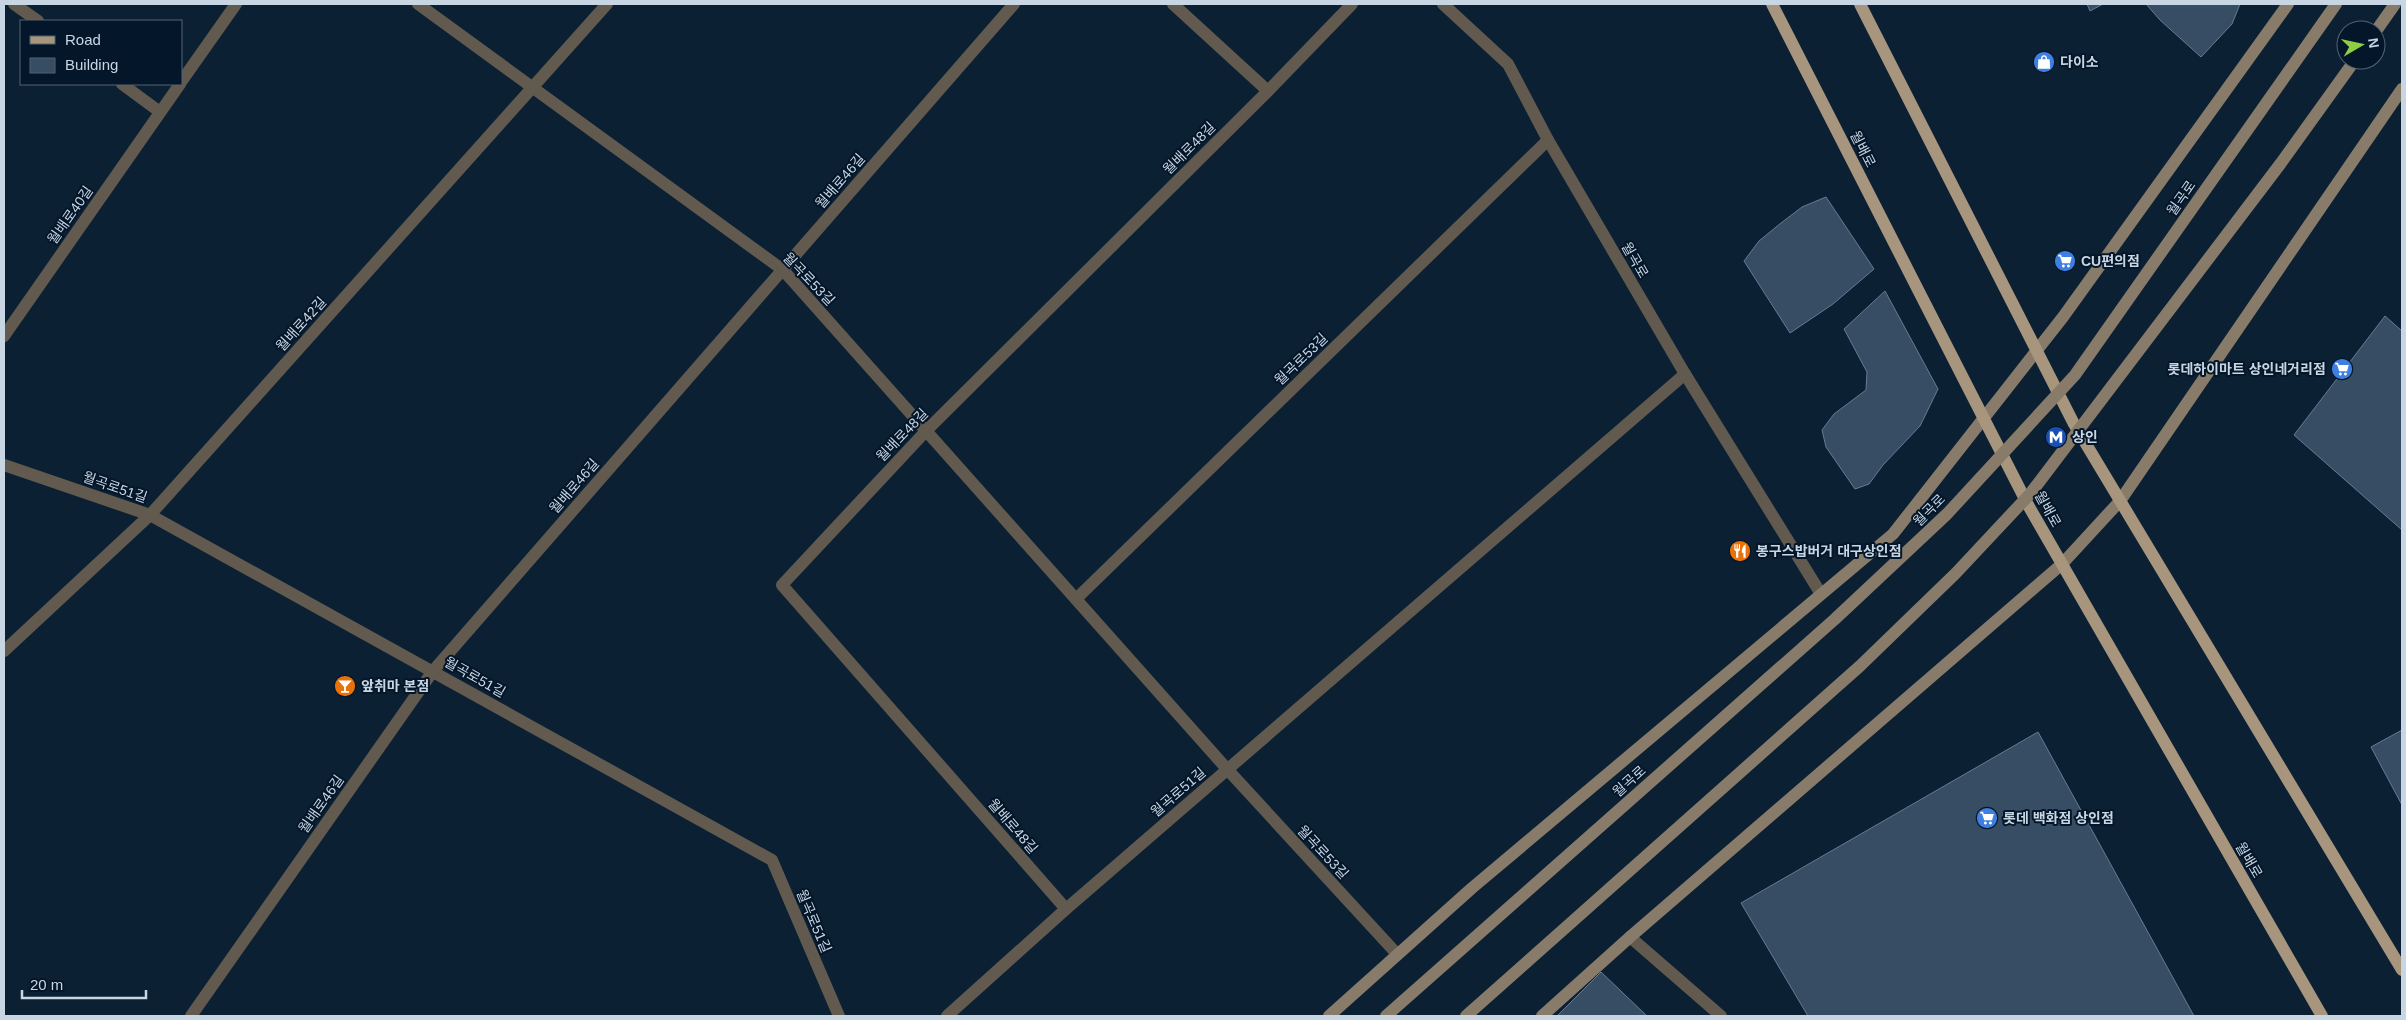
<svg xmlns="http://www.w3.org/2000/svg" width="2406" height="1020" font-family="Helvetica,'Noto Sans KR',sans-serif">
<rect width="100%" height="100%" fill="#0c2034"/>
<g fill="#374d63" stroke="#657c94">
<path d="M2087,4H2103L2090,11Z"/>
<path d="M2146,4H2240L2232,24L2201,57L2160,20Z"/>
<path d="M1826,197L1874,269L1833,304L1790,333L1744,261L1759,241L1781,223L1802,207Z"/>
<path d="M1885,291L1938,389L1920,426L1883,465L1869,484L1855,489L1826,447L1822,430L1834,414L1866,390L1867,372L1844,329Z"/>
<path d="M2385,316L2402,331V530L2294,435Z"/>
<path d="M2402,730V805L2371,747Z"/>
<path d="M2038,732L2194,1016H1808L1741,903Z"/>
<path d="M1601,972L1647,1016H1557Z"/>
</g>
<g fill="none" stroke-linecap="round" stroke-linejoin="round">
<g stroke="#625a4e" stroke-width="12">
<path d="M14,4L38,21"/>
<path d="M418,4L783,270L1227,769L1397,954"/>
<path d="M1173,4L1268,91"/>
<path d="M1443,4L1508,64L1548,140L1685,374L1821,594"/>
<path d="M181,82L236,4"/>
<path d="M122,84L160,112"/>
<path d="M4,336L180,84"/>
<path d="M4,465L150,515L772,860L839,1016"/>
<path d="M1076,599L1548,140"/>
<path d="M4,651L150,515L607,4"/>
<path d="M1066,909L782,585L926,431L1268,91L1352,4"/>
<path d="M1630,937L1721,1016"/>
<path d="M191,1016L433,671L1014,4"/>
<path d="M947,1016L1066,909L1685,374"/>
</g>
<g stroke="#897b69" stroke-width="12">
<path d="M2376,31L2395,4"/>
<path d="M1329,1016L1472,888L1893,534L2063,317L2288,4"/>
<path d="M1542,1016L1630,937L2062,564L2120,501L2402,89"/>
</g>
<g stroke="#a7957d" stroke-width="12">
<path d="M1772,4L2028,505L2322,1016"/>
<path d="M1860,4L2074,424L2402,970"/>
</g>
<g stroke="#897b69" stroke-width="12">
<path d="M1386,1016L1835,619L1947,514L2075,375L2336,4"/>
<path d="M1466,1016L1860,666L1956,573L2030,494L2281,163L2355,60"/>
</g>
</g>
<defs>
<g id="shop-disc" transform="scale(1.125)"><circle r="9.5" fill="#3f7fe0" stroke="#041629"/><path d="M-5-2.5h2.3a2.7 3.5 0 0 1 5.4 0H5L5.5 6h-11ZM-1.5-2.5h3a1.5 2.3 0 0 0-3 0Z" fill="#fff"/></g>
<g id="supermarket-disc" transform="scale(1.125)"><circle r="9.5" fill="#3f7fe0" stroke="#041629"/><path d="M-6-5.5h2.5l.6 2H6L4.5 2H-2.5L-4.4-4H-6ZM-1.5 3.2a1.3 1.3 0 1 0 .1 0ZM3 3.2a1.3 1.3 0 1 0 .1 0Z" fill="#fff"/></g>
<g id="metro-disc" transform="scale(1.125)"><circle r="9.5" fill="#1a4fb4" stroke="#041629"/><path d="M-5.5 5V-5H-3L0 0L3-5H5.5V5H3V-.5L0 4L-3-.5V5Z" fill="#fff"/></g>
<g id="restaurant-disc" transform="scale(1.125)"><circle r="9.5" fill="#e8710a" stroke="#041629"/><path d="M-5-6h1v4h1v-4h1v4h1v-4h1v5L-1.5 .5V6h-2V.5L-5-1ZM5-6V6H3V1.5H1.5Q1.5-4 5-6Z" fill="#fff"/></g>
<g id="bar-disc" transform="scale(1.125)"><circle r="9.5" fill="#e8710a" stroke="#041629"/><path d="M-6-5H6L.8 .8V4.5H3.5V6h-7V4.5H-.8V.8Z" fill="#fff"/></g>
</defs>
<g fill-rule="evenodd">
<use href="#shop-disc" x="2044" y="62"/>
<use href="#supermarket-disc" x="2065" y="261"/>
<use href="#supermarket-disc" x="2342" y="369"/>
<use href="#metro-disc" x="2056" y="437"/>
<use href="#restaurant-disc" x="1740" y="551"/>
<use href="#bar-disc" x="345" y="686"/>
<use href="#supermarket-disc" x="1987" y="818"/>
</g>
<g text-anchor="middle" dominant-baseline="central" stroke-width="4" stroke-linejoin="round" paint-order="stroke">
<g font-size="14" font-weight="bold" fill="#c8d5e3" stroke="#041629" text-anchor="start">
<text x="2060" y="62">다이소</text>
<text x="2081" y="261">CU편의점</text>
<text x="2326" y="369" text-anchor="end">롯데하이마트 상인네거리점</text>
<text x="2072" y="437">상인</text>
<text x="1756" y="551">봉구스밥버거 대구상인점</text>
<text x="361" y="686">앞취마 본점</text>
<text x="2003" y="818">롯데 백화점 상인점</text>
</g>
<g font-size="14" fill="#c8d5e3" stroke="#041629">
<text transform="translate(1189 148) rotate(-45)">월배로48길</text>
<text transform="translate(1863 149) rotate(63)">월배로</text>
<text transform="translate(840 181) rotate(-49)">월배로46길</text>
<text transform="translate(2181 198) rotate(-55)">월곡로</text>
<text transform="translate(70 215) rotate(-55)">월배로40길</text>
<text transform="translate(1635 260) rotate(60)">월곡로</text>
<text transform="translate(809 279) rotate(46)">월곡로53길</text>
<text transform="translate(301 324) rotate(-48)">월배로42길</text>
<text transform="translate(1301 359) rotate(-44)">월곡로53길</text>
<text transform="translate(902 435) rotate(-46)">월배로48길</text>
<text transform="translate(574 486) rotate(-49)">월배로46길</text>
<text transform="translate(115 487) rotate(19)">월곡로51길</text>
<text transform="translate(2048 509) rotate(61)">월배로</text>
<text transform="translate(1929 510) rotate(-45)">월곡로</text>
<text transform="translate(475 677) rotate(29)">월곡로51길</text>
<text transform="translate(1629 781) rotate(-42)">월곡로</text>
<text transform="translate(1178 792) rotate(-41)">월곡로51길</text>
<text transform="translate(321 804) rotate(-55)">월배로46길</text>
<text transform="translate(1013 826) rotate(49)">월배로48길</text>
<text transform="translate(1323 852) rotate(47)">월곡로53길</text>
<text transform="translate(2249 860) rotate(60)">월배로</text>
<text transform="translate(814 921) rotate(67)">월곡로51길</text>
</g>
</g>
<rect width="2406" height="1020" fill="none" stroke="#c8d5e3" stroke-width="10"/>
<rect x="20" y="20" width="162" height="65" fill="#041629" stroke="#526273"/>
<rect x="30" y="36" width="25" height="8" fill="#a7957d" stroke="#526273"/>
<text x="65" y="45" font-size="15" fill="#c8d5e3">Road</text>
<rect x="30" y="58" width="25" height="15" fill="#374d63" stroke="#526273"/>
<text x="65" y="70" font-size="15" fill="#c8d5e3">Building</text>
<g transform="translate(2361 45) rotate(81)"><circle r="24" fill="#041629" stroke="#526273"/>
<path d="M0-4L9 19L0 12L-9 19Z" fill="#8dce44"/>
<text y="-8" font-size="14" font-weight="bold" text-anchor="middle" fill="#c8d5e3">N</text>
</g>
<path d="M22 990v8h124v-8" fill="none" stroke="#c8d5e3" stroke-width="2.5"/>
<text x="30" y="990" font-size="15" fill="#c8d5e3" stroke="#041629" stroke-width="4" paint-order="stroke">20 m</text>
</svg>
